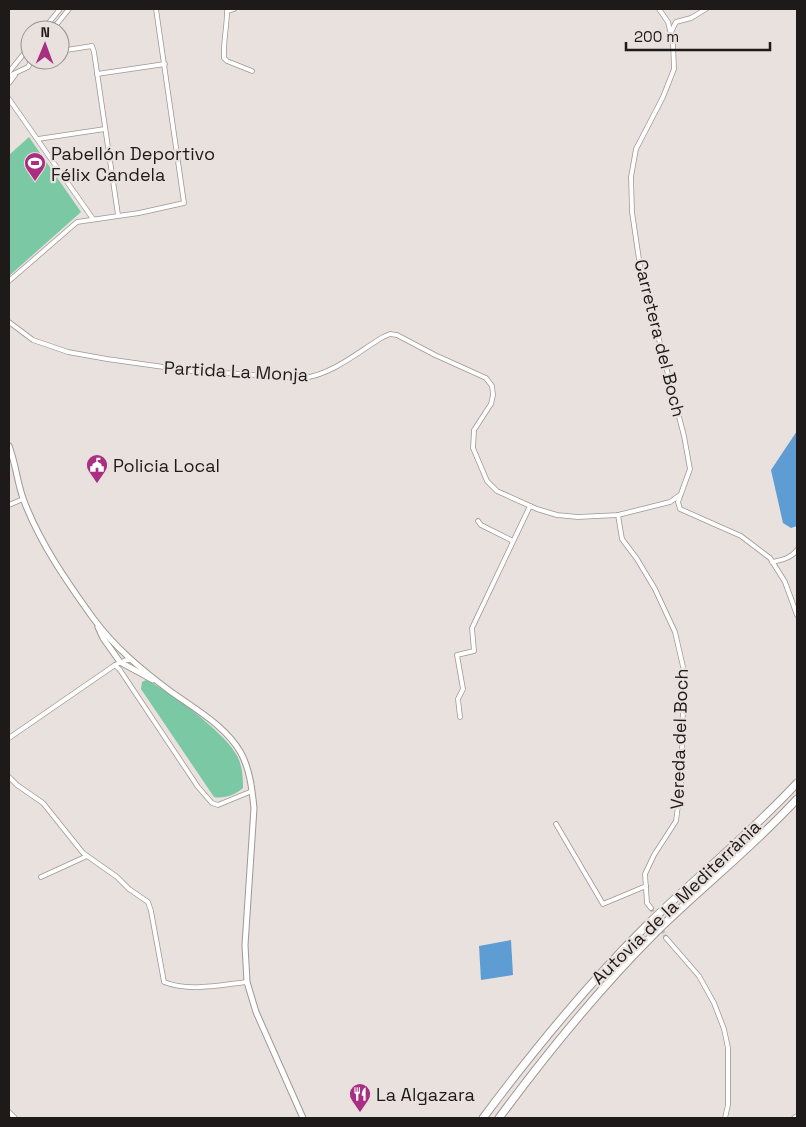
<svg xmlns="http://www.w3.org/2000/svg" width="806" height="1127" font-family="'Space Grotesk',sans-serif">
<rect width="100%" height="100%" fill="#e9e1de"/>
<g fill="#7bc8a5">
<path d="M29,137L81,212L9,276V155Z"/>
<path d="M146,680C168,690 222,731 234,751C242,762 243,774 243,788C235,795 224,799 214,797L141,689L142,682Z"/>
</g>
<g fill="#5e9dd4">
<path d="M797,431V526L791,528L783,523L771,470Z"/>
<path d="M511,940L513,975L481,980L479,946Z"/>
</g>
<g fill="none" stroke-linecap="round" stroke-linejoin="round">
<path stroke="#c0b9b7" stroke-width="4" stroke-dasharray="4 2" stroke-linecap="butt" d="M651,908L666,938"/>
<g stroke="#9f9794" stroke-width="5.5">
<g id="minor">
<path d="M234,9L227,11C227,27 223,42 224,58L227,61L252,71"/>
<path d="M659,9L668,22L673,43L674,69L663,97L636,149L631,177L632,212L640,266L684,436L690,469L678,502L680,509L741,536L770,558L785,582L797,615"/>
<path d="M43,30L60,9"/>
<path d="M52,30L69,9"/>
<path d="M671,32L676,22L691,18L706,9"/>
<path d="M60,51L92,46L94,52L118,215"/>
<path d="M9,72L30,46"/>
<path d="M97,74L165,64"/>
<path d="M9,76L28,67L32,60"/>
<path d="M9,83L15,75"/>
<path d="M9,99L93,219"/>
<path d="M38,139L105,129"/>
<path d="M9,281L77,222L139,213L184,203L156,9"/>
<path d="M9,322L33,340L68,352L107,359L192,371L304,378C333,374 358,352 383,337L390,334L397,335L435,355L486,378L492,386L493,395L491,404L474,430L473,448L487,481L497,491L537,509L557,515L578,517L618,515L670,502L680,495"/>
<path d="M9,505L23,499"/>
<path d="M618,515L622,539L637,559L655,589L675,632L684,671L681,784L676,821L654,855L645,874L647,903L651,908"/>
<path d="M478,521L481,525L513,541"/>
<path d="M772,562C782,560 791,558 797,550"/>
<path d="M115,665L120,670L198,787L212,803L218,805L252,791"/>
<path d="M460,717L458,699L463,689L457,655L474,651L472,628L530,506"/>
<path d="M9,738L115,665L126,660H132"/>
<path d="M9,777L17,785L43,803L83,853L117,877L129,889L148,902L151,911L164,982C189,992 220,985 247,982"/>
<path d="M556,824L603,904L646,886"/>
<path d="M41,877L87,856"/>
<path d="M666,938L699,976L714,1003L724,1029L728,1048V1105L725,1118"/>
<path d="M9,1112L15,1118"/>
<path d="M794,1118L797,1116"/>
</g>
</g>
<g stroke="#9f9794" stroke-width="7">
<g id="tertiary">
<path d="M9,446C16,464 17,483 24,501C40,543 67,582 93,618C114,647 142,670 170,691C195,709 226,726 241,753C250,770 252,789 254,808L245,945L247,982L256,1012L303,1118"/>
<path d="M98,627L103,638L120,662L153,680"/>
</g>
</g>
<g stroke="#9f9794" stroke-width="9">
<g id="motorway">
<path d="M483,1118C533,1051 586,986 645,927C695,878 750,834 797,783"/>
<path d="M499,1118C547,1053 598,990 656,932C702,887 753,847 797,799"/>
</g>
</g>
<use href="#minor" stroke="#fff" stroke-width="4"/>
<use href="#tertiary" stroke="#fff" stroke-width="5"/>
<use href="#motorway" stroke="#fff" stroke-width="7"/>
</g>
<defs>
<g id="stadium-pin" transform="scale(1.125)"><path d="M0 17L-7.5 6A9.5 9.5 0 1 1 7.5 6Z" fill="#a92f83" stroke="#e9e1de"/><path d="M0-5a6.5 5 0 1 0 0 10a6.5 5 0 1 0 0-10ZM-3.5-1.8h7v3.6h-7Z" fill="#fff"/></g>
<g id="civic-pin" transform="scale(1.125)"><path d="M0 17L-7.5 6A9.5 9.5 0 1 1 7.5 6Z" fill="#a92f83" stroke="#e9e1de"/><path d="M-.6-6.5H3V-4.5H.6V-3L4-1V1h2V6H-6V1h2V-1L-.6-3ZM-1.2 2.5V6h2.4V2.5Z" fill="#fff"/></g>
<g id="restaurant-pin" transform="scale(1.125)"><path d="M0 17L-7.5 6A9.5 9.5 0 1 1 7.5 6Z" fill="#a92f83" stroke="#e9e1de"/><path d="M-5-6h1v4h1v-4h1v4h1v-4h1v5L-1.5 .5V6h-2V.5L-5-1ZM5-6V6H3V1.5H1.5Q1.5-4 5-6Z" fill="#fff"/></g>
</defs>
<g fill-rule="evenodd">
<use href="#stadium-pin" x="35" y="163"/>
<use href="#civic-pin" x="97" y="465"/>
<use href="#restaurant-pin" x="360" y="1094"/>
</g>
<g text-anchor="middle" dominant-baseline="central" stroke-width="4.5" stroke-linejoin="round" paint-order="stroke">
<g font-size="18" fill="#1d1a19" stroke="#e9e1de" text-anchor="start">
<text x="51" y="153">Pabellón Deportivo<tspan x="51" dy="21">Félix Candela</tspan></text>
<text x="113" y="465">Policia Local</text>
<text x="376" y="1094">La Algazara</text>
</g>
<g font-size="18" fill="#1d1a19" stroke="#e9e1de">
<text transform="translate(660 338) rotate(76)">Carretera del Boch</text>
<text transform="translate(236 371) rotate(3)">Partida La Monja</text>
<text transform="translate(679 739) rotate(-88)">Vereda del Boch</text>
<text transform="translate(676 902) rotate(-44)">Autovia de la Mediterrània</text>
</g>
</g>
<rect width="806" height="1127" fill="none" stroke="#1d1a19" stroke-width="20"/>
<g transform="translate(45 45) rotate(1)"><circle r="24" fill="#e9e1de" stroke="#97918f"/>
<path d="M0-4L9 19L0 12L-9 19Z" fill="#a92f83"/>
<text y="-8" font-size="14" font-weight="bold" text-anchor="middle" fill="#1d1a19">N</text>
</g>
<path d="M626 42v8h144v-8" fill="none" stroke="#1d1a19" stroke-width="2.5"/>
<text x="634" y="42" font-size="15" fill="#1d1a19" stroke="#e9e1de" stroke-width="4" paint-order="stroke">200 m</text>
</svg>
